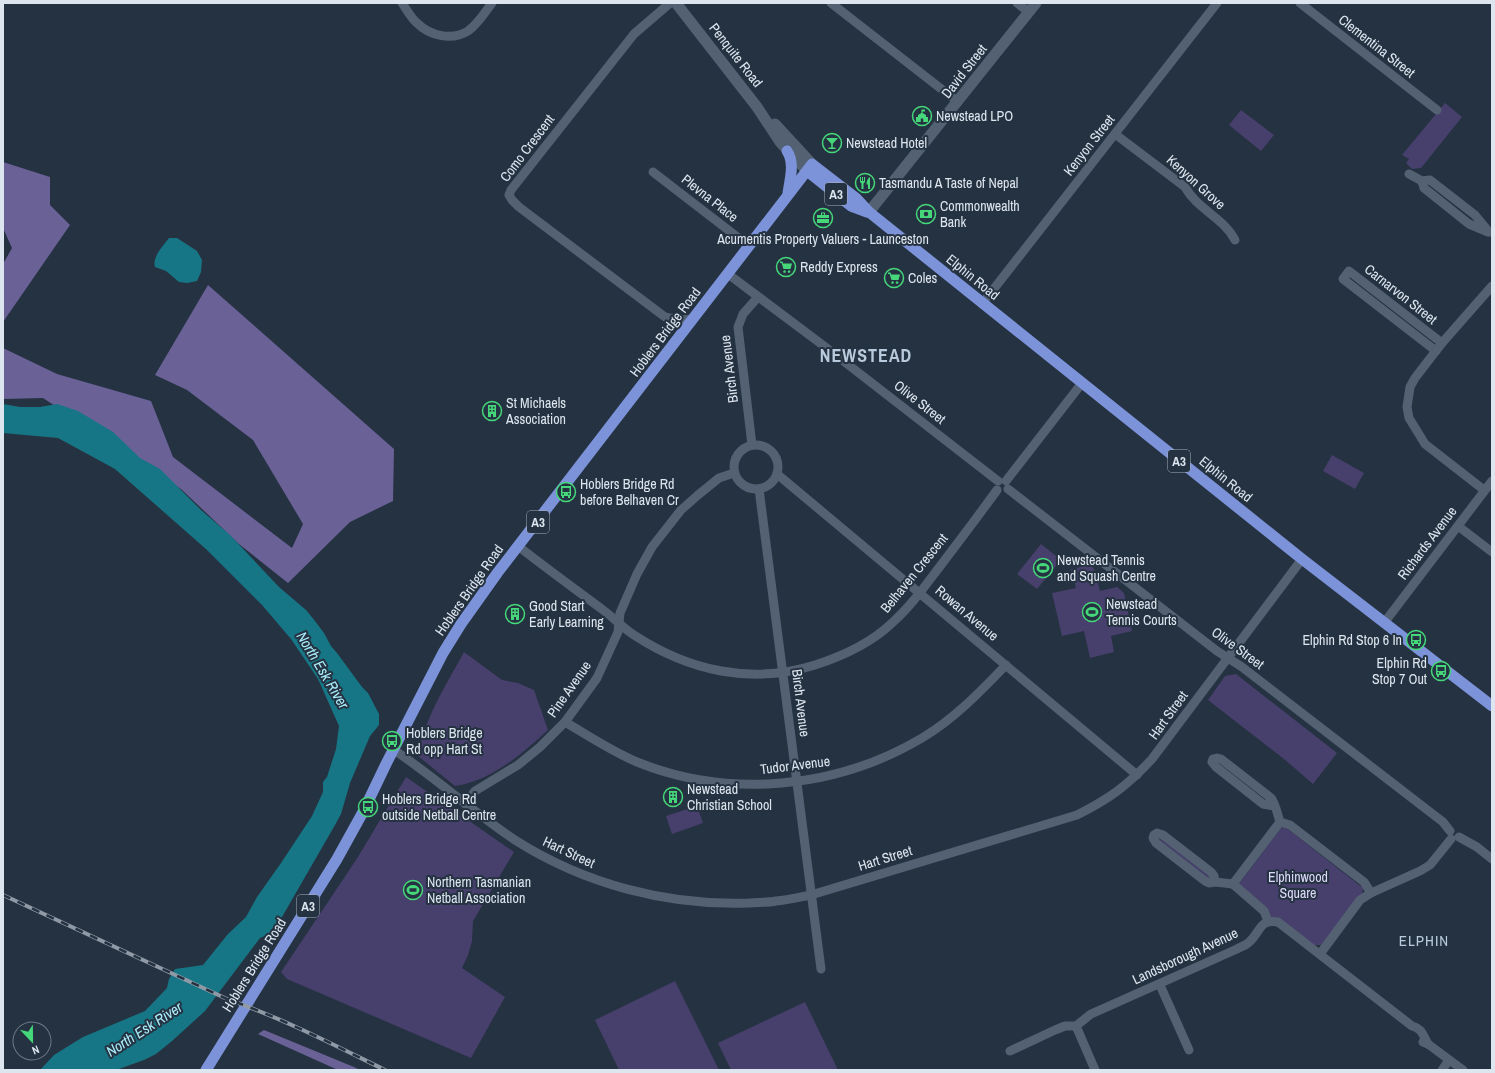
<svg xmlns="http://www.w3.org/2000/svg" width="1495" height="1073" font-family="'Archivo Narrow',sans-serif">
<rect width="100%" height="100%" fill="#253241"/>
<g fill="#473f6c">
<path d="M1445,103L1462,117L1421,168L1412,169L1406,163L1409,159L1402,155Z"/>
<path d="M1241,110L1274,135L1261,151L1229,125Z"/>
<path d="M1332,455L1364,473L1355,489L1323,471Z"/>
<path d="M1041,544L1061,560L1037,589L1017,574Z"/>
<path d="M1090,565L1094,569L1100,591L1117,587L1124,593L1132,631L1111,636L1114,652L1090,658L1084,631L1062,636L1052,593L1076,588L1071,569Z"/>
<path d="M464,652L502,680L518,683L534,690L548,730C522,754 491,781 455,786L418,756C424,719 446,685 464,652Z"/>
<path d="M1236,674L1337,753L1313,784L1284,759L1208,700L1225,676Z"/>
<path d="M406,777L514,852L473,921L472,941L468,955L462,968L505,997L471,1058L287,979L281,972L356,860Z"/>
<path d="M697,806L703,823L672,834L666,816Z"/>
<path d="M1281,828H1285L1289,830L1363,888L1362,895L1323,944L1320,945H1314L1270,916L1239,884Z"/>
<path d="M1158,839H1162L1210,877V880Z"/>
<path d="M675,981L719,1070H619L595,1020Z"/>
<path d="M805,1002L838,1070H731L718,1043Z"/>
</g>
<g fill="#6a6197">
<path d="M3,162L50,177V205L70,225L3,322V264L12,248L3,228Z"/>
<path d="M208,285L394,449L393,501L350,522L288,583L239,544L181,489L43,398L3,399V348L57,374L151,401L173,457L292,548L303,524L253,440L187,390L155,375Z"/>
<path d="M264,1030L354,1067L360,1070H338L258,1034Z"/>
</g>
<g fill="#177685">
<path d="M169,238H177L197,251L202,260L201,272L197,281L187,283L179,282L166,271L155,267C152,257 163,246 169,238Z"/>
<path d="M3,404L20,407H40L57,404L78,411L113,432L140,458L160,469L201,510L230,535L279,587L306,610L315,621L324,633L331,646L337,653L362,687L368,693L379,714V725L370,736L350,783L341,814L335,825L282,917L271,930L273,935L270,938L265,936L260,938L205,1011L172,1041L156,1054L144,1060L116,1070H40L54,1055L83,1037L145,1011L167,988L169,979L175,969L203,965L228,934L246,917L257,897L281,863L312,816L323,792V782L327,777L336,749L339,726L318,679L291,639L262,605L207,550L115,469L58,438L3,433Z"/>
</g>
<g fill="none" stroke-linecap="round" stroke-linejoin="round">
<g stroke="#536172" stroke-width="9">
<path d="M402,3C407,10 411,18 417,23C430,36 452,41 468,31C478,24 485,12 492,3"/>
<path d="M670,3L634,34L511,190L509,195L512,200L519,207L665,317L678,320L693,319"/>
<path d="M831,3L958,102"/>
<path d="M1017,3L1029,12"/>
<path d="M1300,3L1437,110"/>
<path d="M1115,134L1185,187C1197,209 1224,218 1235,240"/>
<path d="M653,172L749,246"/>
<path d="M1409,174L1422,181L1430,180L1475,215L1489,232"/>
<path d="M1422,181L1424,188L1469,224L1488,232"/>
<path d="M728,274L828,349L998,481"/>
<path d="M982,304L1217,3"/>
<path d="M1436,351L1343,279L1349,271L1442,343"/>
<circle cx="756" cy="467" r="22"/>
<path d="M752,445L738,327L743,314L758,297"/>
<path d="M777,474L1137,775"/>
<path d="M1006,481L1082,383"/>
<path d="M759,489L821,969"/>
<path d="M1008,489L1217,651L1242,667L1443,822L1450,831"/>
<path d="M1484,490L1425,444L1409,418L1407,407L1410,387L1415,378L1442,343L1492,286"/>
<path d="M1458,526L1492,552"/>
<path d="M518,546C546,568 575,589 603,610C614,618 623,628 634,635C689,671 751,685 815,665C843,656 871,643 892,623C911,606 925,586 941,565C960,540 979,515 997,490"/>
<path d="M1384,623L1492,481"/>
<path d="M565,722C589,736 611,751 637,762C729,799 836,789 922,738C954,719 980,692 1006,665"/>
<path d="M394,750C436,778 473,812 515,840C584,884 667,906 749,903C757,902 767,903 776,901C788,900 800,897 811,895L1077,815C1109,799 1127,786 1152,759L1302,559"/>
<path d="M465,804L475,791L518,765L540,747L565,722L597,678L618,632L620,613L637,574L652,547L681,510L698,495L719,478L734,473"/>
<path d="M1274,806L1263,804L1216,767L1212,762L1213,759L1217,758L1221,759L1271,798C1275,802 1278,816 1280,822"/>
<path d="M1459,837L1477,847L1492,859"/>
<path d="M1215,882L1214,876L1211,872L1163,835L1157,833L1154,835L1153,838L1156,843L1205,881L1209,883L1215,882L1233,884"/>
<path d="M1268,921L1264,911L1233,884L1280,822L1290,825L1364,882L1371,893"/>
<path d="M1320,954L1360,900L1371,893L1420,871L1430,865L1451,839"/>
<path d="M1160,985L1189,1050"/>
<path d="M1076,1026L1095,1070"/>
<path d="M1423,1042L1428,1044L1463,1070"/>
<path d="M1010,1051L1055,1030L1065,1026H1076L1091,1014L1237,949C1240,947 1245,946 1248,943C1260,934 1259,918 1278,922L1412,1026C1423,1029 1423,1036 1428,1044"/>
<path d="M1442,1070L1449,1060"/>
</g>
<g stroke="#536172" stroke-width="11">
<path d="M676,3L757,107L780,142L807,171"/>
<path d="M775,124L812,164"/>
<path d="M869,212L1036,3"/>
</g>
<g stroke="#7c92d9" stroke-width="11">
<path d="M787,151C795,163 790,179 788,193"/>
<path d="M807,171L851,206L867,212"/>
<path d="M206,1070L337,859L363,812L386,764L443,653L461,624L498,572L812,164L856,198L869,212L1302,559L1492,706"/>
</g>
<g stroke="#909aa6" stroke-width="4">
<path id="rail" d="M3,895L227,999C282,1018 334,1045 385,1070"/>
</g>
<use href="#rail" stroke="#253241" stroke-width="2.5" stroke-dasharray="8" stroke-linecap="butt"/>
</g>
<defs>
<g id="civic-ring" transform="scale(1)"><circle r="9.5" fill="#253241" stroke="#45d77a" stroke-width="1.5"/><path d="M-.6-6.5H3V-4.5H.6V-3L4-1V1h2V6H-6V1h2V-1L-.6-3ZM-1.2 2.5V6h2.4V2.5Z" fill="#45d77a"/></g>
<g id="bar-ring" transform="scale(1)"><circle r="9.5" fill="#253241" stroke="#45d77a" stroke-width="1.5"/><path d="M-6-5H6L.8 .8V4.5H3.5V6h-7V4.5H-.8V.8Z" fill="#45d77a"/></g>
<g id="restaurant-ring" transform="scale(1)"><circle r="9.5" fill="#253241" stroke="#45d77a" stroke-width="1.5"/><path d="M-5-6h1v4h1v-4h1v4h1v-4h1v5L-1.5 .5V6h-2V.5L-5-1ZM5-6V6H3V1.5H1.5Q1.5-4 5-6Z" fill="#45d77a"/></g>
<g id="bank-ring" transform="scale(1)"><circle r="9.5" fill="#253241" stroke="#45d77a" stroke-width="1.5"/><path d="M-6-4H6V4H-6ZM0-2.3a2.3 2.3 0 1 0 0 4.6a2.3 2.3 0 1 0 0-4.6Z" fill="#45d77a"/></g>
<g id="office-ring" transform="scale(1)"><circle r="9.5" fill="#253241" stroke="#45d77a" stroke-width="1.5"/><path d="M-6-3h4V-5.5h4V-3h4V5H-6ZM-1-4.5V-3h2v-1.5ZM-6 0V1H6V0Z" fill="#45d77a"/></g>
<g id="supermarket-ring" transform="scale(1)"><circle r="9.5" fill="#253241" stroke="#45d77a" stroke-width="1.5"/><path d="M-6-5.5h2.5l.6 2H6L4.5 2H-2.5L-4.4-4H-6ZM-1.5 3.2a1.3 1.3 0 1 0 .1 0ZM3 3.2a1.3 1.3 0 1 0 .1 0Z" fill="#45d77a"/></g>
<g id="building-ring" transform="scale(1)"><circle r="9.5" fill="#253241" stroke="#45d77a" stroke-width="1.5"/><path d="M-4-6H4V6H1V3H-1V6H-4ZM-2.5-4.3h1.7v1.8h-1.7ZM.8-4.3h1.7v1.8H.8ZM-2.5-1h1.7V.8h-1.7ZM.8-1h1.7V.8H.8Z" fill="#45d77a"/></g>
<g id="bus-ring" transform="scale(1)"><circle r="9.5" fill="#253241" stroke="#45d77a" stroke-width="1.5"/><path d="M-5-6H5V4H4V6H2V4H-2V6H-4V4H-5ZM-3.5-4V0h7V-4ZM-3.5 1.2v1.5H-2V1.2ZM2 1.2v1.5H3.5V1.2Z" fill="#45d77a"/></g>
<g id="stadium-ring" transform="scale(1)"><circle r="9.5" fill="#253241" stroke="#45d77a" stroke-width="1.5"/><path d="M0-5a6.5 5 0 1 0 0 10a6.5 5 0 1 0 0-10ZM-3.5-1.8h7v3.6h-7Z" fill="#45d77a"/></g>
</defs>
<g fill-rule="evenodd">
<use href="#civic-ring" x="922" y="116"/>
<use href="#bar-ring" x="832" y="143"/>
<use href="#restaurant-ring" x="865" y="183"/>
<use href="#bank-ring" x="926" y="214"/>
<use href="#office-ring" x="823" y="218"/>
<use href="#supermarket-ring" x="786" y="267"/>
<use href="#supermarket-ring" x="894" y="278"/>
<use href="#building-ring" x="492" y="411"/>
<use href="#bus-ring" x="566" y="492"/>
<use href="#stadium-ring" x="1043" y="568"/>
<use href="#stadium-ring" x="1092" y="612"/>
<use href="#building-ring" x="515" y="614"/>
<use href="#bus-ring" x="1416" y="640"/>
<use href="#bus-ring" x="1441" y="671"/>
<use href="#bus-ring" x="392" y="741"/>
<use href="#building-ring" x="673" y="797"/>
<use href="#bus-ring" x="368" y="807"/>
<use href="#stadium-ring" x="413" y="890"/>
</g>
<g text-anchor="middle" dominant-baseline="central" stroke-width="4" stroke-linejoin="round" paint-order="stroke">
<g fill="#253241" stroke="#a6b0bb" stroke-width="1">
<rect x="825" y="183" width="22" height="22" rx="3"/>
<rect x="1168" y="450" width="22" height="22" rx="3"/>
<rect x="527" y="511" width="22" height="22" rx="3"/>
<rect x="297" y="895" width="22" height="22" rx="3"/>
</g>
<g font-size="13" font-weight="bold" fill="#dde6ef">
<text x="836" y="194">A3</text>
<text x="1179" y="461">A3</text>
<text x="538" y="522">A3</text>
<text x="308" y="906">A3</text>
</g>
<g font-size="14" fill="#dde6ef" stroke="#253241">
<text transform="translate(1377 46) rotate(38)">Clementina Street</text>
<text transform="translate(736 55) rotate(52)">Penquite Road</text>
<text transform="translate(964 71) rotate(-52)">David Street</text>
<text transform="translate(1089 145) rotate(-52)">Kenyon Street</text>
<text transform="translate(527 148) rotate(-53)">Como Crescent</text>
<text transform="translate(1196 182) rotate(42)">Kenyon Grove</text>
<text transform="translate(710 198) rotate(38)">Plevna Place</text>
<text transform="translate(973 277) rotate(39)">Elphin Road</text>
<text transform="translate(1401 294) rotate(38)">Carnarvon Street</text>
<text transform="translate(665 332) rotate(-53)">Hoblers Bridge Road</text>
<text transform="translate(729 369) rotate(-97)">Birch Avenue</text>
<text transform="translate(920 402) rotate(38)">Olive Street</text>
<text transform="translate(1226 479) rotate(39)">Elphin Road</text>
<text transform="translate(1427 543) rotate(-53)">Richards Avenue</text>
<text transform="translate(914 573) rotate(-51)">Belhaven Crescent</text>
<text transform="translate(469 590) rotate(-55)">Hoblers Bridge Road</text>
<text transform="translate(967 613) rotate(40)">Rowan Avenue</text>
<text transform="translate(1238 648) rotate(36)">Olive Street</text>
<text transform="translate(569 689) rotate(-55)">Pine Avenue</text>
<text transform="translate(801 703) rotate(83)">Birch Avenue</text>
<text transform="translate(1168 715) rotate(-54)">Hart Street</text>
<text transform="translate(795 765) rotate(-7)">Tudor Avenue</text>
<text transform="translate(569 852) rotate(25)">Hart Street</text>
<text transform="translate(885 858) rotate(-17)">Hart Street</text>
<text transform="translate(1185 956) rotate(-25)">Landsborough Avenue</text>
<text transform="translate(254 965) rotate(-58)">Hoblers Bridge Road</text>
</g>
<g font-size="14" fill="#dde6ef" stroke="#253241" text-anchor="start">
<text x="936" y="116">Newstead LPO</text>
<text x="846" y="143">Newstead Hotel</text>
<text x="879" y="183">Tasmandu A Taste of Nepal</text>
<text x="940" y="206">Commonwealth<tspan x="940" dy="16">Bank</tspan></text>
<text x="823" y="239" text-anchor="middle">Acumentis Property Valuers - Launceston</text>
<text x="800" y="267">Reddy Express</text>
<text x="908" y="278">Coles</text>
<text x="506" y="403">St Michaels<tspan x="506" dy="16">Association</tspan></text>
<text x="580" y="484">Hoblers Bridge Rd<tspan x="580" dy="16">before Belhaven Cr</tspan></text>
<text x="1057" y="560">Newstead Tennis<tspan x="1057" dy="16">and Squash Centre</tspan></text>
<text x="1106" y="604">Newstead<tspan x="1106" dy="16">Tennis Courts</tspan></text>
<text x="529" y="606">Good Start<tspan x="529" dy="16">Early Learning</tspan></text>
<text x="1402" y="640" text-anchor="end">Elphin Rd Stop 6 In</text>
<text x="1427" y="663" text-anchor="end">Elphin Rd<tspan x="1427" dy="16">Stop 7 Out</tspan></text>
<text x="406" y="733">Hoblers Bridge<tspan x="406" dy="16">Rd opp Hart St</tspan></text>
<text x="687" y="789">Newstead<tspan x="687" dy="16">Christian School</tspan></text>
<text x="382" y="799">Hoblers Bridge Rd<tspan x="382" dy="16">outside Netball Centre</tspan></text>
<text x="427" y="882">Northern Tasmanian<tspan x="427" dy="16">Netball Association</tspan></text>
</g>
<g font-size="14" fill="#dedafb" stroke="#253241">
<text x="1298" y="877">Elphinwood<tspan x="1298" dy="16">Square</tspan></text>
</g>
<g font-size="15" font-style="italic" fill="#aaedfa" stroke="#253241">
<text transform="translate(323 670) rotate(59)">North Esk River</text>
<text transform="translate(144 1029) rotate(-33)">North Esk River</text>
</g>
<g font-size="15" letter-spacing="1" fill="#b9cadc" stroke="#253241">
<text x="1424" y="940">ELPHIN</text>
</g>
<g font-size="18" font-weight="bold" letter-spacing="1" fill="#b9cadc" stroke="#253241">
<text x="866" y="355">NEWSTEAD</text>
</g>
</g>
<rect width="1495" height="1073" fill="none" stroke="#dde6ef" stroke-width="8"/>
<g transform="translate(32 1041) rotate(158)"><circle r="19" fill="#253241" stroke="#6f7a87"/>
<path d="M0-3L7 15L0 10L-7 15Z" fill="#45d77a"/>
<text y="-6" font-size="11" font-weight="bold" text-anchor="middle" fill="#dde6ef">N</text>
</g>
</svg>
